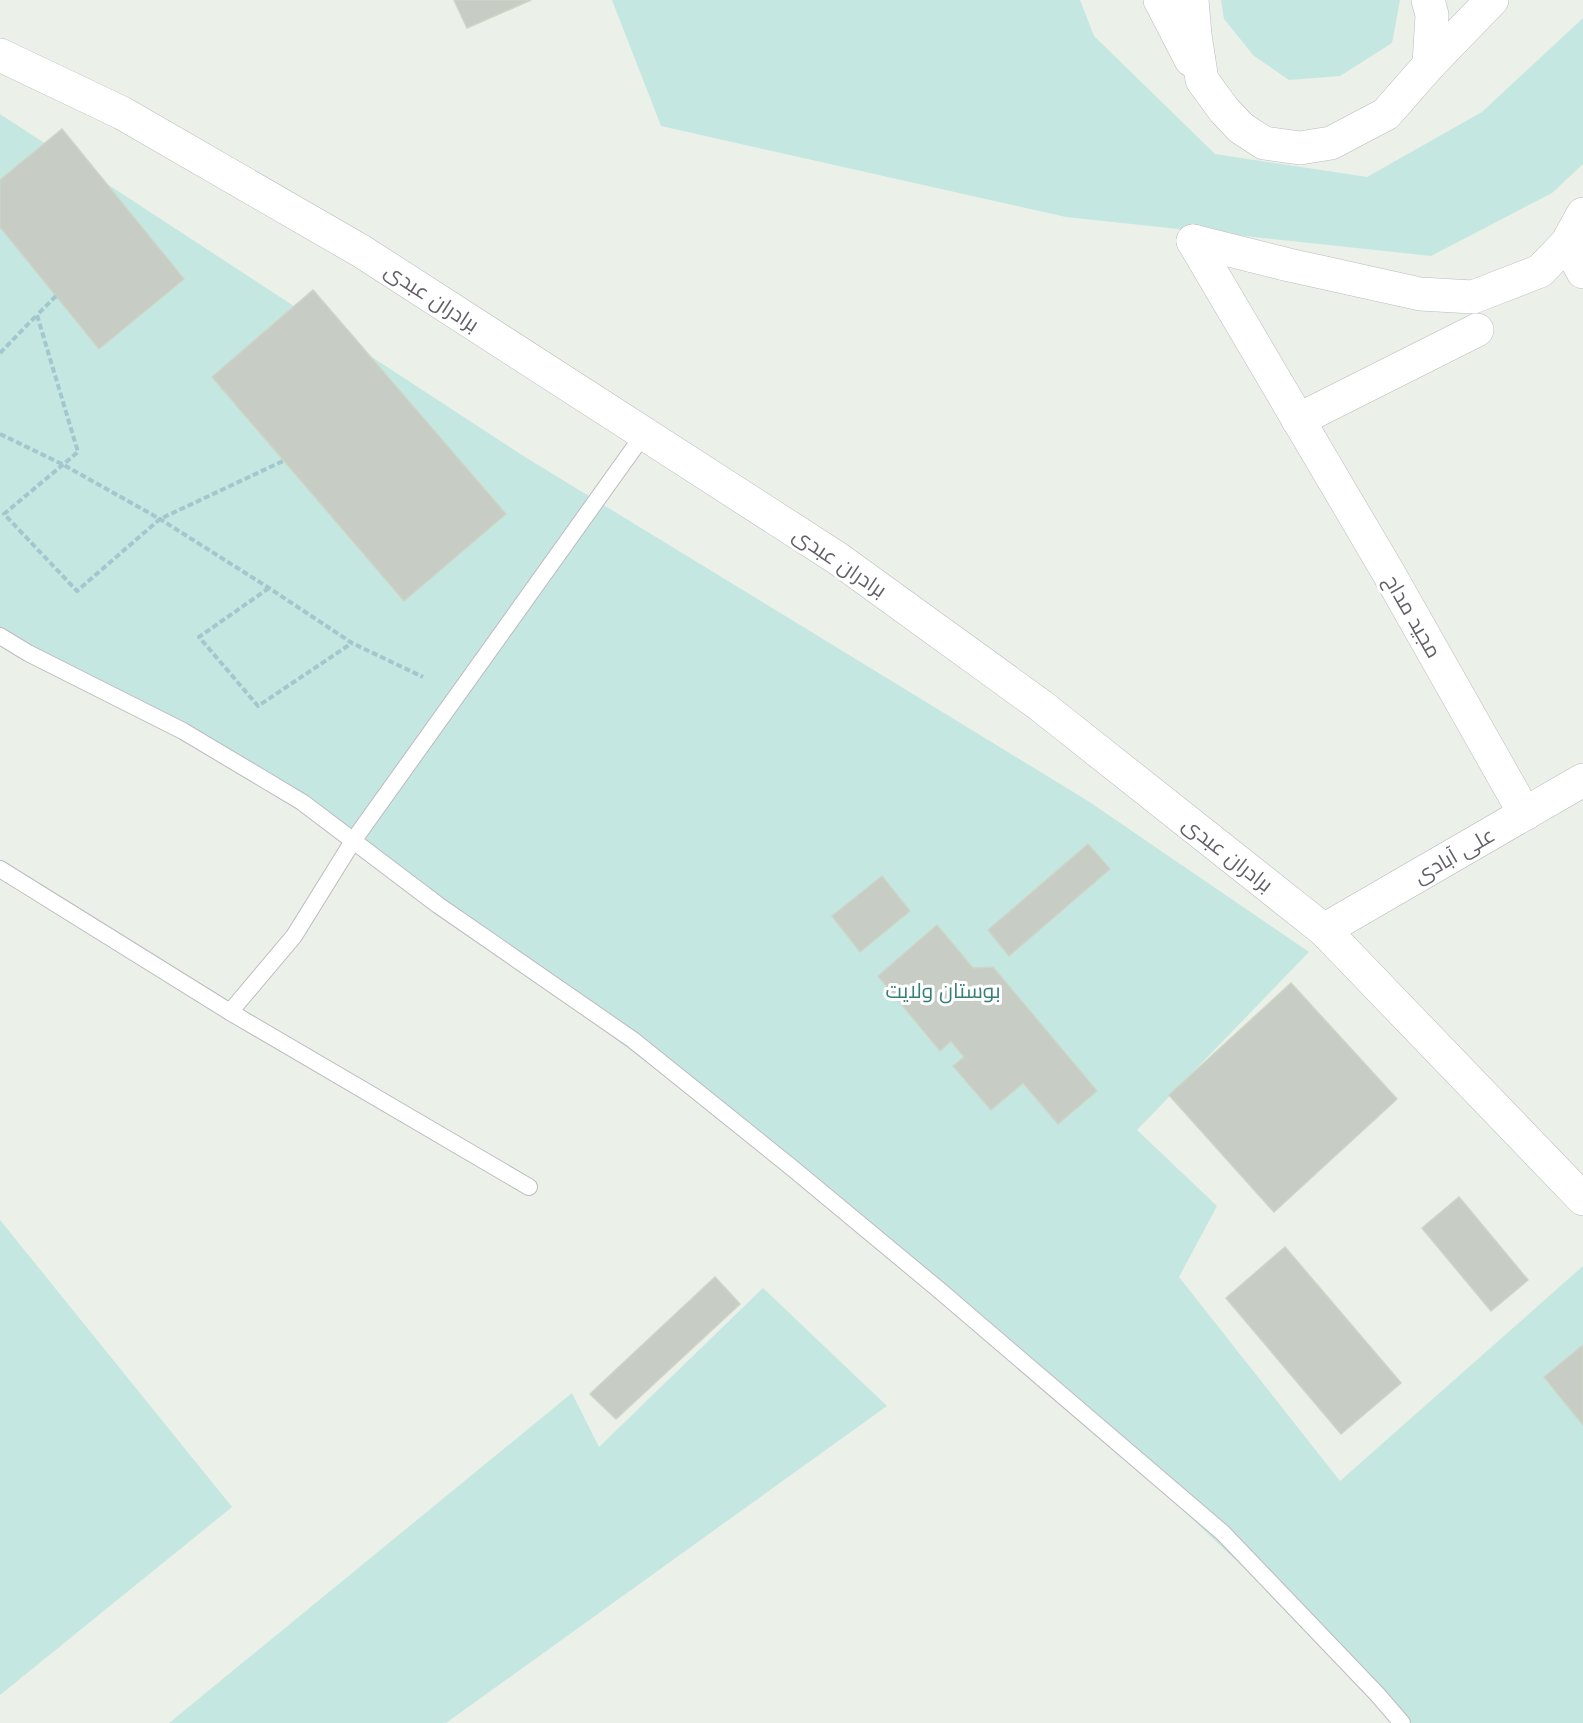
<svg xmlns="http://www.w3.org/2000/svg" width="1583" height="1723" font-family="Arial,Cairo,sans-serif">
<rect width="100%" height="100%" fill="#ebf0e8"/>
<g fill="#c5e7e2">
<path d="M612,0H1080L1094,36L1215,154L1367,177L1482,112L1583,18V164L1552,193L1431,256L1066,217L661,126Z"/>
<path d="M1221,0H1400L1392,43L1340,76L1289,80L1254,56L1224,19Z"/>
<path d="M0,114L525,457L1088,801L1309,952L1137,1130L1217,1206L1179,1277L1340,1481L1583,1266V1723H1399L1377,1694L1071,1404L854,1219L302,802L0,630Z"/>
<path d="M0,1220L232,1507L0,1695Z"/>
<path d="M763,1288L887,1406L446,1723H169L572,1393L599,1447Z"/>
</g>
<g fill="#c7ccc4" stroke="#cdd5c6" stroke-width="1.5">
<path d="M454,0H531L467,28Z"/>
<path d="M62,129L184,279L99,349L0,227V180Z"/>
<path d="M313,290L506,514L404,601L212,377Z"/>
<path d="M1088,844L1110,869L1009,956L988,930Z"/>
<path d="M882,876L910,911L860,952L832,916Z"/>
<path d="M937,925L973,968L993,967L1097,1091L1058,1124L1023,1083L991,1110L953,1066L964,1057L951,1041L940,1051L878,976Z"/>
<path d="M1291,983L1397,1099L1274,1212L1169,1095Z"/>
<path d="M1459,1197L1528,1280L1491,1311L1422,1228Z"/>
<path d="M1285,1247L1401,1383L1341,1434L1226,1298Z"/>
<path d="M715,1277L740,1304L616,1419L590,1394Z"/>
<path d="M1583,1345V1425L1544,1377Z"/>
</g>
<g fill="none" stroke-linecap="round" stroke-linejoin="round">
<g stroke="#bdbac0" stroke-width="18">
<g id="lane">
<path d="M0,636L28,653L183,731L302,802L438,905L633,1040L791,1167L938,1289L1223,1533L1377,1694L1402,1723"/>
<path d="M0,869L230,1012L529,1187"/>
<path d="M230,1012L294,936L353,841L644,434"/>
</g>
</g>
<g stroke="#bdbac0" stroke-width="34">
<g id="street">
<path d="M1193,241L1388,572L1525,814"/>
<path d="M1193,241L1289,265L1420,294L1473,297L1540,271L1567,243L1583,214"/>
<path d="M1567,243L1583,272"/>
<path d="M1298,420L1477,330"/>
</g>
</g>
<g stroke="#bcb9c0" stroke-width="34">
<g id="secondary">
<path d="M1160,0L1191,60"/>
<path d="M1192,0L1195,35L1202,80L1224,110L1241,128L1264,143L1300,148L1331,143L1386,114L1429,65L1492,0"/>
<path d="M1428,0L1432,15L1429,65"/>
<path d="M0,55L122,113L361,251L837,558L1040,705L1324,930L1583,1199"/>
<path d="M1324,930L1583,780"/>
</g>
</g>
<g stroke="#a2c7cd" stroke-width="4" stroke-dasharray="6 3" stroke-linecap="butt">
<path d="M56,296L37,315L78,452L4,514L77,591L160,519L283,461"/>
<path d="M0,353L37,315"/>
<path d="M0,434L62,464L160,519L269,588L352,643L423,677"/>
<path d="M269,588L199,637L258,706L352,643"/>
</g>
<use href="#lane" stroke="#fff" stroke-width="16"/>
<use href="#street" stroke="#fff" stroke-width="33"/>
<use href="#secondary" stroke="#fff" stroke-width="33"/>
</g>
<g text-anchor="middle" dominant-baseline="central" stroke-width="6" stroke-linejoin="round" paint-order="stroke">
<g font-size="21" fill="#625f67" stroke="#fff">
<text transform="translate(432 297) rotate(33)">برادران عبدی</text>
<text transform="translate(840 562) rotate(34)">برادران عبدی</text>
<text transform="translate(1413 616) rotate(60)">مجید مداح</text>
<text transform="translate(1228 854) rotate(38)">برادران عبدی</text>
<text transform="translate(1454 855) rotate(-30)">علی آبادی</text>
</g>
<g font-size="21" fill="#367f77" stroke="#fff">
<text x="943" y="990">بوستان ولایت</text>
</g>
</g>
</svg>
